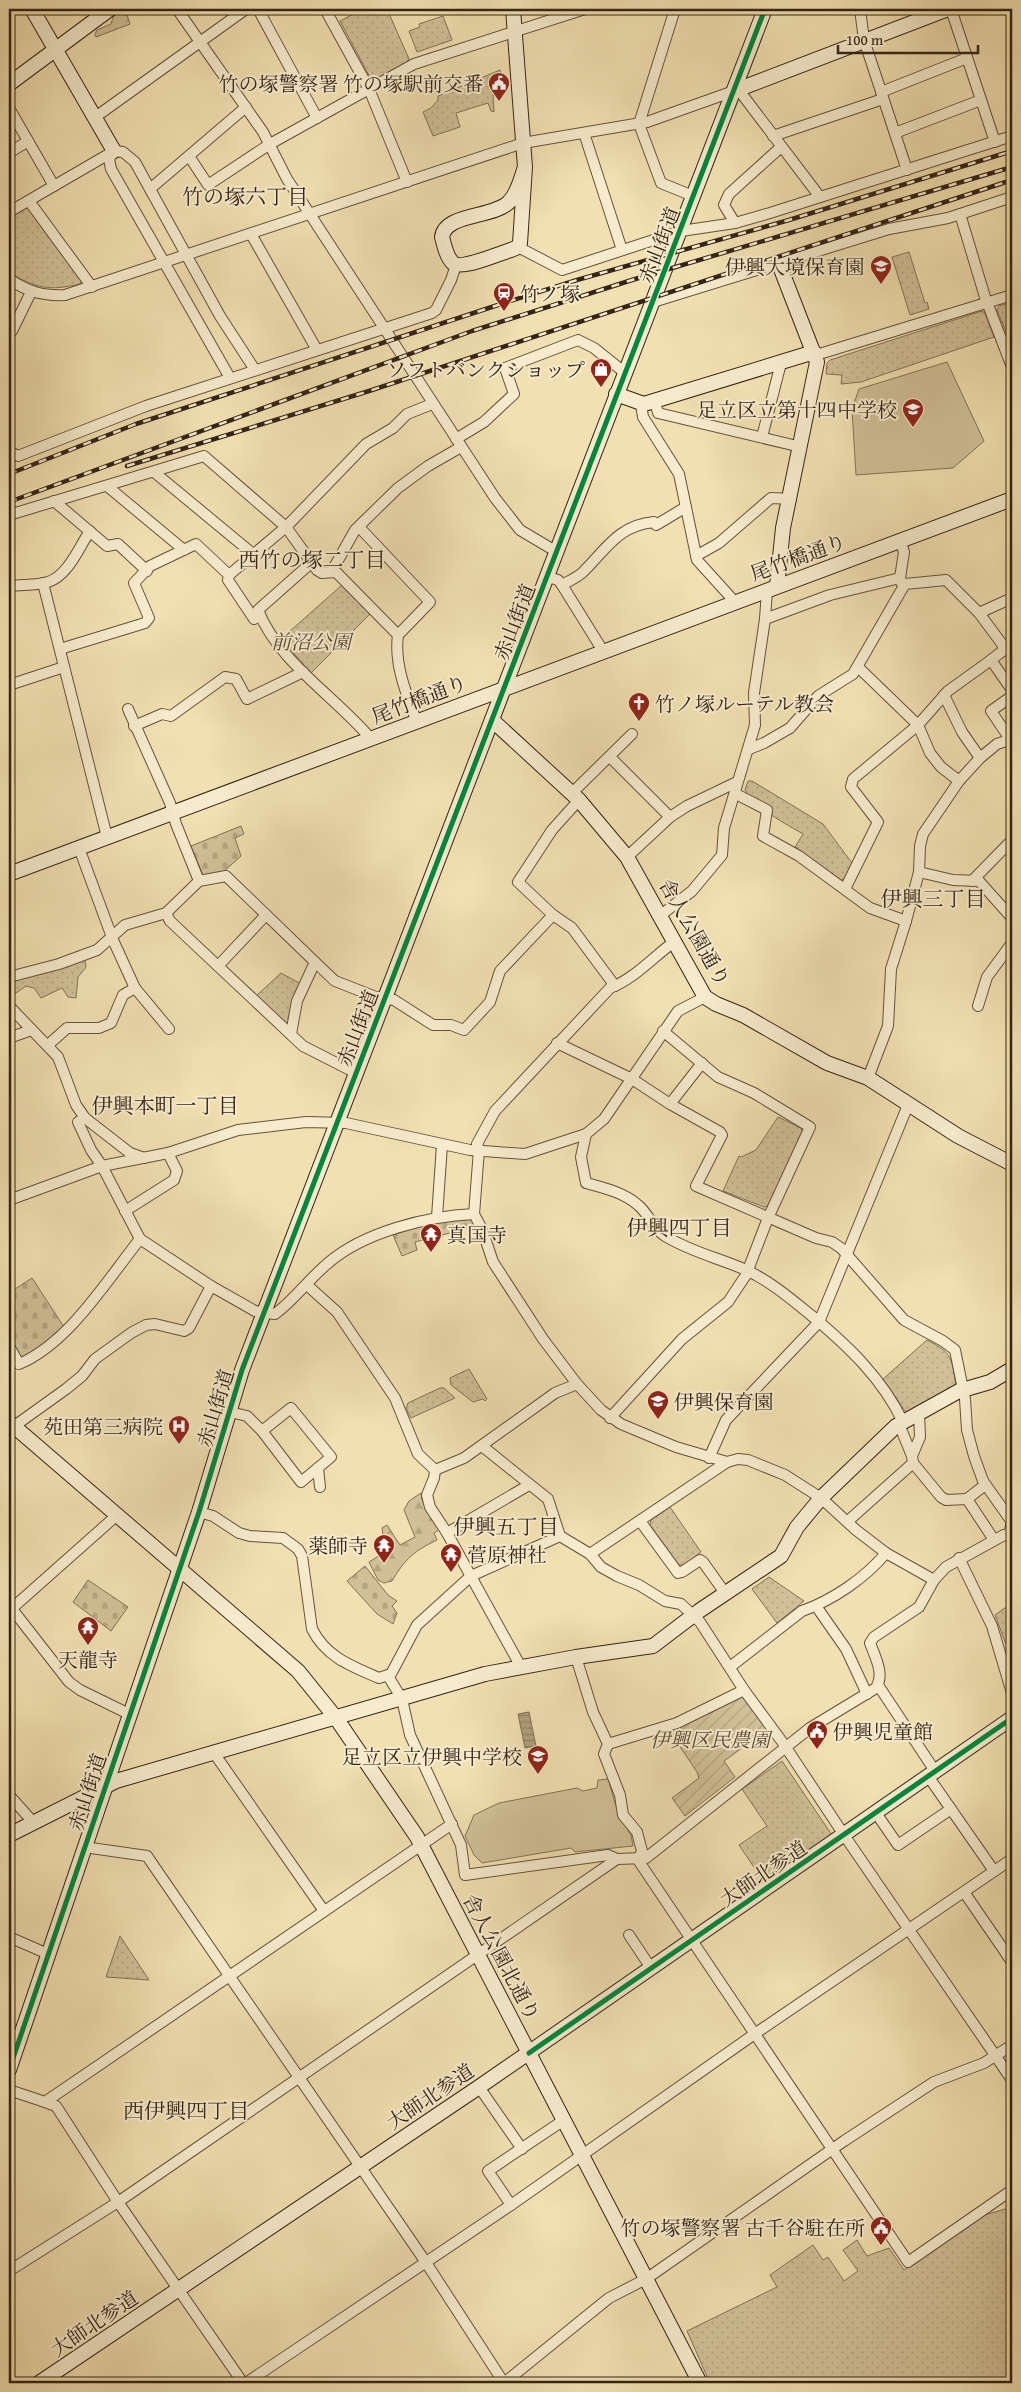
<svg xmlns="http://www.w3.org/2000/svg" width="1021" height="2392" font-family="'Gentium Book Plus','Noto Serif JP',serif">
<defs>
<pattern id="forest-firs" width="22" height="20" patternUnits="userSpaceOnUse" patternTransform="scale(1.25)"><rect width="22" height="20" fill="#d1c097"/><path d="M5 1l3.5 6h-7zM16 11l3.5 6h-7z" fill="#b4a581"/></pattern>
<pattern id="cemetery-stones" width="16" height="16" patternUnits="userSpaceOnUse" patternTransform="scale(1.25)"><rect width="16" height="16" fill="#d1c097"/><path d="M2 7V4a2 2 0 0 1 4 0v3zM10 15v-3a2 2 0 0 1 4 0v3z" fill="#b4a581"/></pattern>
<pattern id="park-dots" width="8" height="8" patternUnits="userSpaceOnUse" patternTransform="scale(1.25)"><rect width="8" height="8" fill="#d1c097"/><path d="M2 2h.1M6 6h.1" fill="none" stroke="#b4a581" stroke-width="1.8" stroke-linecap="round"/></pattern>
<pattern id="garden-furrows" width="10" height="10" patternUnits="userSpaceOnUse" patternTransform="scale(1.25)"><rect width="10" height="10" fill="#d1c097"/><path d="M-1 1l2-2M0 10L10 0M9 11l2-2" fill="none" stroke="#b4a581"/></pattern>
<pattern id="water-rules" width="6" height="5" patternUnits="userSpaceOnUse" patternTransform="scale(1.25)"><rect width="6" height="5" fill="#b1a07d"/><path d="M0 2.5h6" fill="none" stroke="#918265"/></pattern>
</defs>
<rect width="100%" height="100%" fill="#f1e0b1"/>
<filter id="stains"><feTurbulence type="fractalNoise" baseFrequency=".004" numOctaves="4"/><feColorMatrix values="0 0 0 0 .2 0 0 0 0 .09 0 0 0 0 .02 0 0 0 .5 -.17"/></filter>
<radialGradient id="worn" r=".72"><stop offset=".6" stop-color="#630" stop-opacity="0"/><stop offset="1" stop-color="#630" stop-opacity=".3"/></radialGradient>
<g fill="url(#forest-firs)" stroke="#827257">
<path d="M125,9H141L127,15L130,24L96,37L95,34L97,30L111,24L113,17Z"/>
<path d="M421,1493L422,1500L439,1530L434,1533L437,1540C414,1551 405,1559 392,1581L384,1583L378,1580L369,1562L385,1552C382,1545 384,1536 382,1528L387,1525L400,1545L415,1537L404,1510L409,1501Z"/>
</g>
<g fill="url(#cemetery-stones)" stroke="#827257">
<path d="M241,826L244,834L235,838L241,856L222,873L203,875L191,846Z"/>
<path d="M470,1218L477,1226L415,1242L417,1250L402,1256L393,1235L435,1222L467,1220Z"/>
<path d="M32,1278L64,1327L43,1346L20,1359L9,1339V1293Z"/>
<path d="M365,1566L388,1595L397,1601L392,1606L397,1613L393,1624L377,1614L347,1581Z"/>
<path d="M88,1580L128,1607L111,1631L73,1602Z"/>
</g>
<g fill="url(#park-dots)" stroke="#827257">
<path d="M363,9H387L409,59L406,63L372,81L340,21Z"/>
<path d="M443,16L452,40L417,52L409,31L420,27L419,24Z"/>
<path d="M500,70L502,94L493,95L494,112L491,111L488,103L456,113L460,127L433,136L423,112L431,108L438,100V96Z"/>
<path d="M25,208L31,209L82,279L80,284C50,291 36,289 9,272V218Z"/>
<path d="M909,252L925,303L927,302L929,309L910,315L892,257Z"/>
<path d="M1012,302V346L997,310L999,306Z"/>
<path d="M982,311L985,313L994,337L861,382L841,384L842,375L826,374L827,363L830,360Z"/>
<path d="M342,585L370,614L311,673L281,639Z"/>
<path d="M748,781H752L823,824L852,863L845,878L841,880L795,847L803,834C786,824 755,808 745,790Z"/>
<path d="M85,959L86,967L78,977L76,998L68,997L62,988L41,998L34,988L26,986L9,998V981Z"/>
<path d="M281,973L301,984L288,1028L255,997Z"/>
<path d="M778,1117L801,1128L803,1133L768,1206L764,1207L723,1191L739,1156L741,1157L756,1150Z"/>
<path d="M927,1340C954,1354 951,1358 956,1386L910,1412L905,1411L883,1379Z"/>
<path d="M469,1369L487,1399L485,1401L483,1399L473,1402L451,1385L450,1378Z"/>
<path d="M440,1388H444L455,1398L411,1418L406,1408L408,1403Z"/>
<path d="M670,1507L701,1552L684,1565H679L650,1525L651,1520Z"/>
<path d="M769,1577L804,1601L777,1623L752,1589Z"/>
<path d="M1012,1603V1645L1007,1647L995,1615Z"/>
<path d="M782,1761L832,1835L764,1882L739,1845L767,1826L742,1789Z"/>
<path d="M120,1936L149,1980L106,1977Z"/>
<path d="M1012,2207V2383H710L687,2331L777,2287L770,2275L813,2245L823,2260L828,2257L844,2281L858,2271L843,2250L857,2240L867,2256L889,2248L904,2270L985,2215Z"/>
</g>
<path fill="url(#garden-furrows)" stroke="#827257" d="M741,1695L768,1729L724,1761L735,1777L685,1816L672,1798L699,1778L697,1772L668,1729Z"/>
<g fill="#d1c097" stroke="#827257">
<path d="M947,362L984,441L953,468L856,475L852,409L859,389Z"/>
<path d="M608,1779L619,1816L631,1835L633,1846L575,1852L571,1848L482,1863L474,1855L465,1836L474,1815L499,1803L577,1788L583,1791L597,1788L598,1780Z"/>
</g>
<path fill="url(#water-rules)" stroke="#7f6e54" d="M529,1712L536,1746L525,1748L518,1714Z"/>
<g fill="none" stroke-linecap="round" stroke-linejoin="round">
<g stroke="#63523e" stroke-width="12">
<g id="street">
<path d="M177,9L263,132L287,179L495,498L520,530L557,552"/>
<path d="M258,9L317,118"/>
<path d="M325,9L369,89L407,182"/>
<path d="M675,9L639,124L661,183L693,196"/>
<path d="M860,9L864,40L907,170"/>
<path d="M951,9L995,142"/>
<path d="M738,89L820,197"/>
<path d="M881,92L967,58"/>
<path d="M9,108L54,186"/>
<path d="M94,118L246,9"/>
<path d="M584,133L622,250"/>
<path d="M895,133L981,100"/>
<path d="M773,136L883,99"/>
<path d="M114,151L123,152L135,162L220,316L255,370"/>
<path d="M9,153L28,141"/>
<path d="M189,156L208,185L270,144L414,64L585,9"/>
<path d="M150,189L246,107"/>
<path d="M29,201L92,287"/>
<path d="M9,212L114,151L109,159L111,169L230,378"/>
<path d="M960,214L985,297L1012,367"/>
<path d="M735,223L724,205L729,194L781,147"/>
<path d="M251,234L317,350"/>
<path d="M518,247L562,270L681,231L735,223L770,213L1012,136"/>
<path d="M9,279C28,292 43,296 65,295L523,143L647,122L734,91"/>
<path d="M653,302L889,229L948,218L1012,197"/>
<path d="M9,333L12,331L31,292"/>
<path d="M816,355L1012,295"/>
<path d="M655,402L658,413L801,447"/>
<path d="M641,404L643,417L679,474L697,560L735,602"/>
<path d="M762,437L781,363"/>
<path d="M456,439L484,422L514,394L505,368L578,340L594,348L624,372"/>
<path d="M9,451L18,456L146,406L432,313L436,310L451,280L456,265"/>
<path d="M154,472L253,554"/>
<path d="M107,486L184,550"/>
<path d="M54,501L107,546L118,544L147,571"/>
<path d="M9,515L204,456L286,527L317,570L322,573L336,572L398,635C394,664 406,693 416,720"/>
<path d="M359,527L430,602L398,635"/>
<path d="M900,540L904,552L900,578L901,582L905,584L946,580L979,613L1002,644L1004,650L991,660L1012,690"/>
<path d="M696,556L719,543L771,498L791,499"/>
<path d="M311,563L258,610C278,662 336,697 371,739"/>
<path d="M332,571L355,530L398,488L428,466L461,447"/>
<path d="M229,575L286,527L366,444L393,428L407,414L432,404"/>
<path d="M548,577L558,580L562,585L603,651"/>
<path d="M43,583L107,837"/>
<path d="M562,585C569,581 576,578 582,573C605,551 618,525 654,522L656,525L686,507"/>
<path d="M9,586C21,584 36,586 48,582C68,576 79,547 90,531"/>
<path d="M767,590L765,619L830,595L900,578"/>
<path d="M979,613L1012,598"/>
<path d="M60,649L145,623L149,618L134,583L150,566L196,544L229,575L228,580L254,619L260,615"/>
<path d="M858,667L918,725L930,753L941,767L959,781"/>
<path d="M9,685L64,667"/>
<path d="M944,695L962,732L980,758"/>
<path d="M128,709L170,803L176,824L199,881"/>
<path d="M134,726L162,714L171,716L225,677L236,679L247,699L303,672"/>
<path d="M1010,739L991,711L1012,696"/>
<path d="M749,749L764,743L790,728L818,696L853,674L905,584"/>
<path d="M610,757L670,817"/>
<path d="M572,793L632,734"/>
<path d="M736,794L767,810L763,836L799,856L870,908L906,921"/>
<path d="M579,800L552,830L518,882L553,915L572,928L615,986"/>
<path d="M79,848L113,940L135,988L169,1029"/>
<path d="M627,857L670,817L687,806L737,782"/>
<path d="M919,872L953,880L979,881L1012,918"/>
<path d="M972,881L1012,840"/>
<path d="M845,889L878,822L851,787L853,779L918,725L948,691L991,660"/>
<path d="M166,913L170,921L303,1046L356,1073"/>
<path d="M661,915L692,891L722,855L724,828L755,725L754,693L765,619"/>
<path d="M674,942C653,957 634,979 610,988L495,1111L477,1144L479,1150L474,1214L482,1229L493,1262L543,1339L577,1384L601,1410L621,1424L676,1447L727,1462L738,1459L748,1460L785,1475L821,1498L856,1530L886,1553L934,1580"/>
<path d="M315,962L335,981L376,997L394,1000L433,1025H451L464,1030L490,1002L500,971L553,915"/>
<path d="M218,966L266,915"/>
<path d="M9,977L59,964L97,950L125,925L166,913L199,881L226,876L315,962L297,1001L291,1034"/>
<path d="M9,1006L58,1057L76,1105L85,1118L78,1122L91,1150L102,1166L140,1239L211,1286L255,1311L275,1314C295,1299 308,1280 327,1264C363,1232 428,1216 474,1214"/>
<path d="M978,1006L987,977L1012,943"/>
<path d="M9,1038L31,1030"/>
<path d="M557,1043L632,1079L670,1104L720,1132L722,1135L696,1186L816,1238L832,1242L841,1248L904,1320L943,1341L955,1350L965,1399L967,1430L974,1456L983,1481L1012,1522L1009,1535"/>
<path d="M48,1045L67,1028H99L111,1023L123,995L135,988"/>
<path d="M868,1078L888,1026L891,969L906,921L919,872L920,846L923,834L959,781L980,758L997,744L1012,739"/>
<path d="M670,1104L702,1063"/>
<path d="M85,1118L130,1153L144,1158"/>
<path d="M586,1134L581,1157L586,1183C604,1188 623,1192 638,1205C649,1214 653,1229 665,1236C691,1252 719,1258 746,1270C770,1281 791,1299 812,1316C848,1346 882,1378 903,1422"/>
<path d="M9,1200L102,1166L168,1153L238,1130L306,1122L346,1123L470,1150L525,1154L586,1134L604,1119L678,1011L705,997"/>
<path d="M125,1211L174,1180L177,1171L168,1153"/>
<path d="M437,1217L442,1145"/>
<path d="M307,1285L337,1312L395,1398L418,1454L435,1470L434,1478L427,1495L430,1507L447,1533L521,1667"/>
<path d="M9,1346L19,1364C69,1343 107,1280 140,1239"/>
<path d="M230,1412L247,1416L262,1431L301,1482L331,1457L291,1408L262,1431"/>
<path d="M610,1418L682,1339L728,1302L746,1275L768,1218L810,1127L754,1093L718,1077L663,1031"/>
<path d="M899,1424L912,1456L913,1463L941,1497L946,1500L967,1499L994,1540"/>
<path d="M13,1427L66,1389L82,1376L95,1359L131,1333L146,1325L155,1324L184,1331L189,1328L211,1286"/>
<path d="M482,1446L548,1499L560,1536L590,1554L601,1567L617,1576L639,1585L665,1601L681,1604L700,1622L744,1690L783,1743L844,1835L1012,2080"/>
<path d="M912,1456L920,1437L919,1413"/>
<path d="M709,1458L726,1420L819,1322L908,1105"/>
<path d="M318,1468L320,1487"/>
<path d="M435,1470L464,1458L555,1393L577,1384"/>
<path d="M967,1499L985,1485"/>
<path d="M199,1512L213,1516L239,1533L250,1536L283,1538L298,1549L302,1556L312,1629C326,1657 351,1666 379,1678L391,1674L417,1625L471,1576L560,1536"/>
<path d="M640,1521L678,1573L682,1572L700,1560L703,1562L725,1593"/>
<path d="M848,1521L913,1463"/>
<path d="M447,1533L529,1485"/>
<path d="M590,1554L727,1462"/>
<path d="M959,1558L992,1626L1012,1693"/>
<path d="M9,1605L69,1682L80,1690L129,1714"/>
<path d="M816,1606L846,1649L867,1694"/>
<path d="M9,1611L116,1516"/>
<path d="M576,1657L593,1712L608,1744L604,1754L620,1795L623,1815L637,1832L642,1851L638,1860L908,2262L1012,2190"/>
<path d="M730,1667L802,1611C833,1600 865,1578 886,1553"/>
<path d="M388,1676L402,1699L410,1735L461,1845L465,1875L608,1855L617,1859L646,1858L810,1728L876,1688C885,1674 875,1657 870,1643L874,1637L919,1607L934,1580L946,1567L1004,1535L1012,1537"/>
<path d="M878,1685L935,1771"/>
<path d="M608,1744L677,1723L744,1690"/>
<path d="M214,1753L324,1911"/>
<path d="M928,1776L994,1871"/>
<path d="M9,1795L33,1822"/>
<path d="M876,1813L898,1845L951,1809"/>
<path d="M84,1847L147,1856L425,2261L504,2383"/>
<path d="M964,1892L1012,1962"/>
<path d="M629,1935L651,1968"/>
<path d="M9,1937L48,1954"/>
<path d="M479,2087L522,2149"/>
<path d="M9,2090L45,2102L452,1824"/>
<path d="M45,2102L56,2106L118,2202L243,2383"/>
<path d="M511,2205L488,2171L564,2120"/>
<path d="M9,2271L118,2202L617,1859"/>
<path d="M246,2383L511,2205L756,2033L1012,1859"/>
<path d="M504,2383L609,2298L646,2279L844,2141L934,2082L984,2063L1012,2045"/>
</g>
</g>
<g stroke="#342317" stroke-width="16">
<g id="secondary">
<path d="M32,9L114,151"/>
<path d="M513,9L525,167L520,243L518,247L511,250C500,253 462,270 453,263C447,258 444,245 442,237C445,213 494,218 509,202C518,193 521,178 525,167"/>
<path d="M9,84L110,9"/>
<path d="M734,91L948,9"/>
<path d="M616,394L644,404L814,352"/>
<path d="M777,586L783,528L817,362L779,264"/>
<path d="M492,720L579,800L627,857L705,997L716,1004L743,1015L827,1063L868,1078L958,1136L1012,1164"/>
<path d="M9,874L1012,499"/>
<path d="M9,1422L298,1671L336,1718L417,1837L700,2383"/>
<path d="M9,1835L116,1781L485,1674L576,1657L653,1646L699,1611L781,1556L797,1527L821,1498L896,1426L959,1391L990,1382L1012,1369"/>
<path d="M9,2070L199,1512L242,1370L765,9"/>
<path d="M39,2383L479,2087L1012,1718"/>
</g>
</g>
<use href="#street" stroke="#f6ebcc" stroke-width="10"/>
<use href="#secondary" stroke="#f6ebcc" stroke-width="14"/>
<g stroke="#342317" stroke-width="4.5">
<g id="rail">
<path d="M127,466L369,391L1012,180"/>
<path d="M9,474L136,424L504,303L577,280L789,220L1012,151"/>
<path d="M9,502L472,331L632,280L1012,167"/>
</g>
</g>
<use href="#rail" stroke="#f6ebcc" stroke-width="2.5" stroke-dasharray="8" stroke-linecap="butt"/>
<g stroke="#f6ebcc" stroke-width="8">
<g id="cycleway">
<path d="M529,2053L1012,1718"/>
<path d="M9,2070L199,1512L242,1370L765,9"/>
</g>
</g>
<use href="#cycleway" stroke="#00873e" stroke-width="5"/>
</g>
<defs>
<g id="civic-pin" transform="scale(1.125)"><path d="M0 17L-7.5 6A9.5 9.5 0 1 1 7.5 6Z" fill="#8f2418" stroke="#f6ebcc"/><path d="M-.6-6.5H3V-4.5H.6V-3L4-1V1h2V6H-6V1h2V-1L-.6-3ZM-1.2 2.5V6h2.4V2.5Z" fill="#fff"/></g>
<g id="school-pin" transform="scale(1.125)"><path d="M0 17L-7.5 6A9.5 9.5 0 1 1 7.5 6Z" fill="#8f2418" stroke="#f6ebcc"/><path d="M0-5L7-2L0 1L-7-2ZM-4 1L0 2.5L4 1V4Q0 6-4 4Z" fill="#fff"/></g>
<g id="station-pin" transform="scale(1.125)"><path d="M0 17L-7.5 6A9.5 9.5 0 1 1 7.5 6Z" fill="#8f2418" stroke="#f6ebcc"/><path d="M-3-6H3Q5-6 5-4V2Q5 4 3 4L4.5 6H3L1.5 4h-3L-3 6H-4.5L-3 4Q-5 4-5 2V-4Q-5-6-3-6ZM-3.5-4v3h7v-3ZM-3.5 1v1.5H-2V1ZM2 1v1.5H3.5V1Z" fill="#fff"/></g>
<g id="shop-pin" transform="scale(1.125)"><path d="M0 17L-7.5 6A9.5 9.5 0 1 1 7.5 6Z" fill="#8f2418" stroke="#f6ebcc"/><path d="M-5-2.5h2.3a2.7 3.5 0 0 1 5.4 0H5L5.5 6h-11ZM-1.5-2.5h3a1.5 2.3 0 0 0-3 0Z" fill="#fff"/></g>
<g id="church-pin" transform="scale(1.125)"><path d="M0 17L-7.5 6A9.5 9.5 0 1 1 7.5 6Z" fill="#8f2418" stroke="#f6ebcc"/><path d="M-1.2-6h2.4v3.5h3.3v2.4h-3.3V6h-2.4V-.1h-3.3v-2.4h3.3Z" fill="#fff"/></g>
<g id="temple-pin" transform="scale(1.125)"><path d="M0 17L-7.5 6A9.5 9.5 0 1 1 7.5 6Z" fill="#8f2418" stroke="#f6ebcc"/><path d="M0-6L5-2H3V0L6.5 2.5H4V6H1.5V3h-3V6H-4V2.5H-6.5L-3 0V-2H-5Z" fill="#fff"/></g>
<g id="hospital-pin" transform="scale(1.125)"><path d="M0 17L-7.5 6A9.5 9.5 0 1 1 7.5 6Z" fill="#8f2418" stroke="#f6ebcc"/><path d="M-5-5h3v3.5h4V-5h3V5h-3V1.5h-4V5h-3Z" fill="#fff"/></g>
</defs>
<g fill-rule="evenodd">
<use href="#civic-pin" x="499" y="83"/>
<use href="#school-pin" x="881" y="266"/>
<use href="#station-pin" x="504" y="293"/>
<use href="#shop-pin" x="601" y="369"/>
<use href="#school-pin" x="913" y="409"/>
<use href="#church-pin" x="639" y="703"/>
<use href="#temple-pin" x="431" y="1234"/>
<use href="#school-pin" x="658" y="1401"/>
<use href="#hospital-pin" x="179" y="1426"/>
<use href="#temple-pin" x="384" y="1545"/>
<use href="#temple-pin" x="451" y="1554"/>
<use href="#temple-pin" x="88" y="1627"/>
<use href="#civic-pin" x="817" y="1731"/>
<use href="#school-pin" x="538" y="1756"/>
<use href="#civic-pin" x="881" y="2227"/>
</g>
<g text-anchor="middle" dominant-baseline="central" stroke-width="4" stroke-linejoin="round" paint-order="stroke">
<g font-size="20" fill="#342317" stroke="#f6ebcc" text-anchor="end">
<text x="483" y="83">竹の塚警察署 竹の塚駅前交番</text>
<text x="865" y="266">伊興大境保育園</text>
<text x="520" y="293" text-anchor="start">竹ノ塚</text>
<text x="585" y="369">ソフトバンクショップ</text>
<text x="897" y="409">足立区立第十四中学校</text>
<text x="655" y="703" text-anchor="start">竹ノ塚ルーテル教会</text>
<text x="447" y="1234" text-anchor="start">真国寺</text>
<text x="674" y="1401" text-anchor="start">伊興保育園</text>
<text x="163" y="1426">苑田第三病院</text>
<text x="368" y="1545">薬師寺</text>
<text x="467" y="1554" text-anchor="start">菅原神社</text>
<text x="88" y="1659" text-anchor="middle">天龍寺</text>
<text x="833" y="1731" text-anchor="start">伊興児童館</text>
<text x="522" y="1756">足立区立伊興中学校</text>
<text x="865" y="2227">竹の塚警察署 古千谷駐在所</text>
</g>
<g font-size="20" fill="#342317" stroke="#f6ebcc">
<text transform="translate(659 245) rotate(-69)">赤山街道</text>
<text transform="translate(798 557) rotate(-20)">尾竹橋通り</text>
<text transform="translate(514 622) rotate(-69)">赤山街道</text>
<text transform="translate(419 699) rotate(-21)">尾竹橋通り</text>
<text transform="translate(695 932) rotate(60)">舎人公園通り</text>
<text transform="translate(357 1028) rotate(-69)">赤山街道</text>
<text transform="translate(215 1408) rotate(-73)">赤山街道</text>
<text transform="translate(87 1792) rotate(-72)">赤山街道</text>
<text transform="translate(763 1873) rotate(-34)">大師北参道</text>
<text transform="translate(502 1957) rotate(62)">舎人公園北通り</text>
<text transform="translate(430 2096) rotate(-34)">大師北参道</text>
<text transform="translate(94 2323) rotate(-34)">大師北参道</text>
</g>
<g font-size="20" font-style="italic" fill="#5b4a37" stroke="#f6ebcc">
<text x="311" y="641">前沼公園</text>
<text x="710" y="1739">伊興区民農園</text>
</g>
<g font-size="21" fill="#342317" stroke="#f6ebcc">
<text x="245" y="196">竹の塚六丁目</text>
<text x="312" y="559">西竹の塚二丁目</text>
<text x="933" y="898">伊興三丁目</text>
<text x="165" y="1105">伊興本町一丁目</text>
<text x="679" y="1227">伊興四丁目</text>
<text x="506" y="1526">伊興五丁目</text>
<text x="186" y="2110">西伊興四丁目</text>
</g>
</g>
<rect width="1021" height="2392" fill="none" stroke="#f1e0b1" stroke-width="30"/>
<rect x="10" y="10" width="1001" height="2372" fill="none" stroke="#342317" stroke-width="2.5"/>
<rect x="15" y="15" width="991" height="2362" fill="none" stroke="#342317"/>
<path d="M838 45v8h140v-8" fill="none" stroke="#342317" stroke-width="2.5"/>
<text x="846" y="45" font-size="15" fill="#342317" stroke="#f6ebcc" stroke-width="4" paint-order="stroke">100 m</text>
<rect width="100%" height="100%" filter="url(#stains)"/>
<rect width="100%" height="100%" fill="url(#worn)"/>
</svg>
